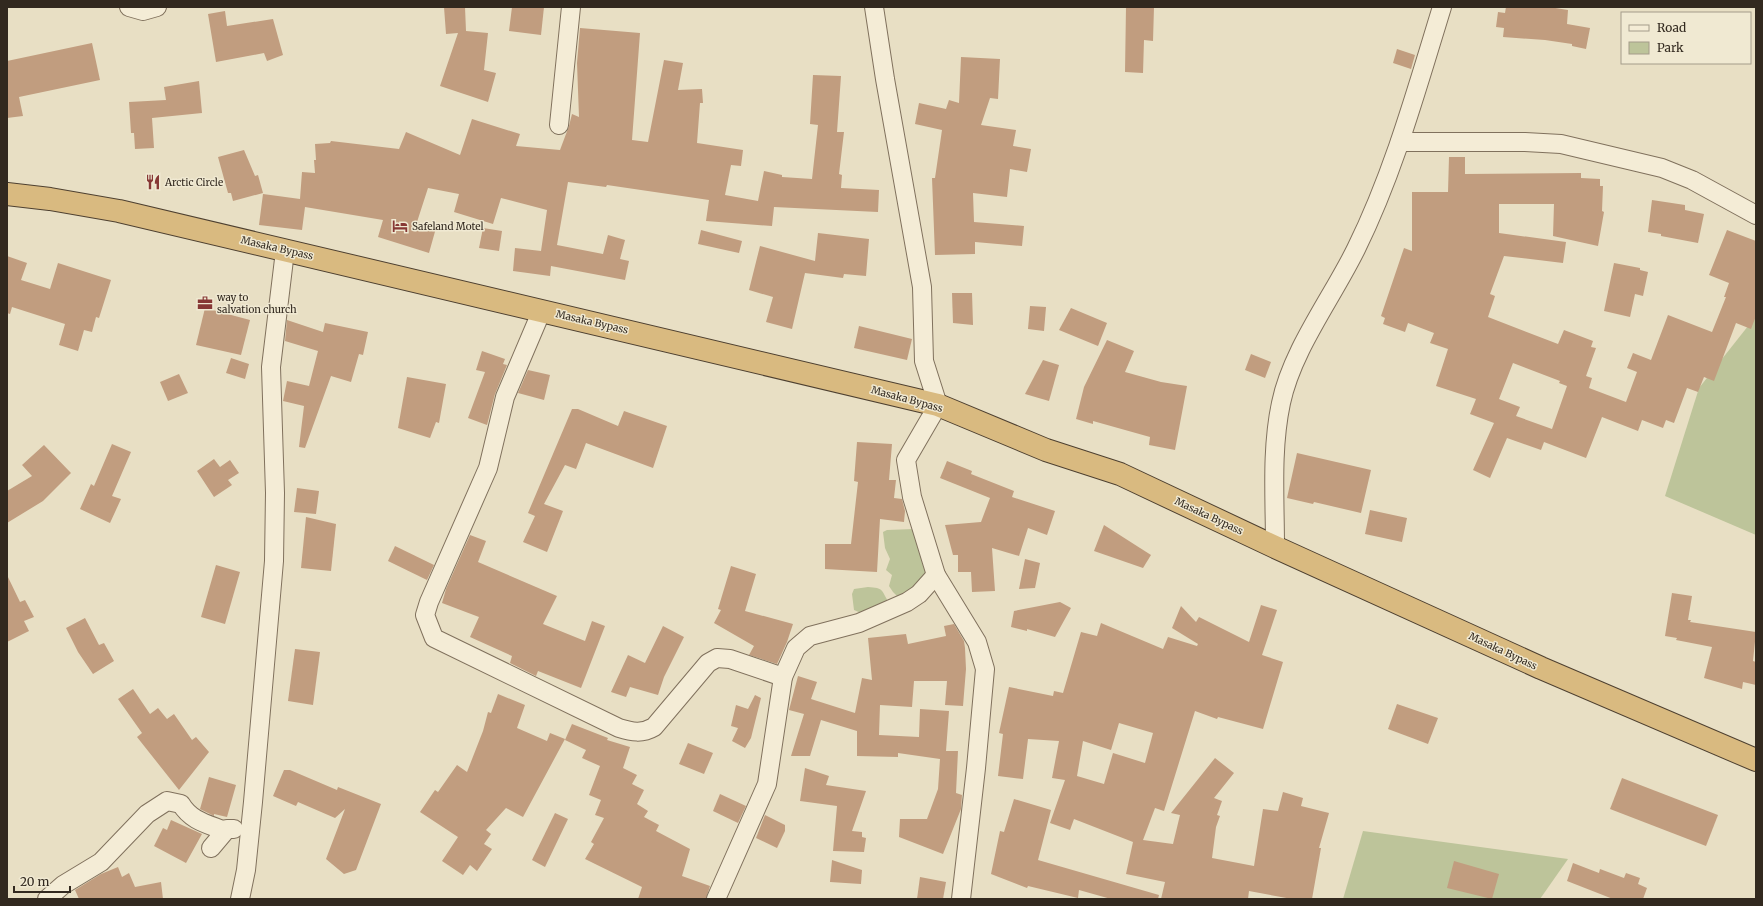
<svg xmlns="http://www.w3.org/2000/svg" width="1763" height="906" font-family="Merriweather,serif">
<rect width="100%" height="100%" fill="#e8dfc4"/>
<g fill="#bdc49a">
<path d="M1756,316V535L1665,496L1699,388Z"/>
<path d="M914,529L927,571L925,578L910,591L897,596L893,592L889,586L892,575L886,570L890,559L885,548L883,532L887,530Z"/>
<path d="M868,587C884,588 881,590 888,601L861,613L854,610L852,594L854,589Z"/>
<path d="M1363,831L1568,859L1540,899H1343Z"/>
</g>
<g fill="#c19d7f" fill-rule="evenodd">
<path d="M444,7H465L466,31L488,33L484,70L496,73L488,102L440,86L458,33L446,34Z"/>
<path d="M512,7H544L541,35L509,31Z"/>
<path d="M1126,7H1154L1153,41L1144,40L1143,73L1125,72Z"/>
<path d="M1506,7H1549L1568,10L1567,24L1590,28L1586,49L1572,46V44L1545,40L1503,37L1504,28L1496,27L1498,12L1505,13Z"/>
<path d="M225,11L227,26L273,19L283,55L267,61L264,53L216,62L208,14Z"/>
<path d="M580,28L640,33L632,140L648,142L664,60L683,63L678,90L702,89L703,103H700L697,143L743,150L741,166L731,165L725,195L758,201L764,171L782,175V177L812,179L818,125L810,124L813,75L841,76L837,132H844L839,174L842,175L841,188L879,190L878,212L774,207L772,226L706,221L709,200L607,185L606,187L568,182L557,245L603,254L608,235L625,240L620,259L629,261L625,280L551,266L550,276L513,271L515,248L541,251L547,210L501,198L493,224L454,212L459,194L428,188L417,222L436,228L429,253L378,237L383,220L305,207L302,230L259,225L263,194L300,199L302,172L315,173L314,160H316L315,144L330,143L331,141L399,149L406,132L460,155L472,119L520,134L516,146L560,150L569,126L572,114L579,117L577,63Z"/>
<path d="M92,43L100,80L19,97L23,116L7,118V61Z"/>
<path d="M1397,49L1415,55L1411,69L1393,63Z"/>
<path d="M961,57L1000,59L998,99L990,98L981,125L1016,130L1013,146L1031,149L1027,172L1010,169L1007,197L973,193L974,222L1024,226L1022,246L975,242V254L935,255L932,178H935L942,130L915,124L919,103L946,109L949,100L959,103Z"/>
<path d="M199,81L202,113L152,118L154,148L135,149L134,133H131L129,102L166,100L164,87Z"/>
<path d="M244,150L255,176L258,175L263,193L233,201L231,193H228L218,157Z"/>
<path d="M1449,157H1465V174L1581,173V178L1600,179V186H1603L1602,211L1604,212L1598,246L1553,236L1554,204H1499V233L1566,242L1563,263L1504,256L1490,294L1495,296L1488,317L1558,344L1564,330L1593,341L1591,347L1596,348L1586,376L1592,378L1589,388L1626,402L1637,372L1627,368L1633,353L1651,360L1668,315L1712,332L1726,297H1724L1729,283L1709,275L1727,230L1756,241V316L1751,329L1736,323L1714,381L1704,377L1698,392L1687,388L1674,423L1666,420L1663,428L1642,420L1638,431L1602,417L1586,458L1544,442L1541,450L1507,438L1490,478L1473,470L1494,423L1470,414L1476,399L1436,386L1448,349L1430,343L1434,333L1408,323L1405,332L1383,324L1385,318L1381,316L1404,248L1412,251V192H1448ZM1513,363L1560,381L1559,383L1567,386L1552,429L1516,416L1520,407L1499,399Z"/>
<path d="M1652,200L1685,205V210L1704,214L1698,243L1661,236V234L1648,232Z"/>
<path d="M483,228L502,231L499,251L479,248Z"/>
<path d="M701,230L742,241L739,253L698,244Z"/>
<path d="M818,233L869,239L866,276L844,274L843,278L805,273L792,329L766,322L773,297L749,290L760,246L815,261Z"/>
<path d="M7,256L27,263L21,280L50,289L58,263L111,280L99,318L96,317L92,332L84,330L78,351L59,345L65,324L12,307L10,314L7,313Z"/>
<path d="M1614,263L1640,268V270L1648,272L1643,296L1635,294L1630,317L1604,311Z"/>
<path d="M952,293H972L973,325L953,323Z"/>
<path d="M1030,306L1046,307L1044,331L1028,329Z"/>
<path d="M205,308L250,320L241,355L196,345Z"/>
<path d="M1071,308L1107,323L1098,346L1059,330Z"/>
<path d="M287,320L323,332L325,323L368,332L363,355L359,354L351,382L331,376L305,448L299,447L304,406L283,401L287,381L309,386L318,351L285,341Z"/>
<path d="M859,326L912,339L907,360L854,348Z"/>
<path d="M1107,340L1134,351L1125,372L1161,382L1187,386L1175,450L1149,445L1150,437L1093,421V424L1076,419L1084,387Z"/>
<path d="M482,351L505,359L503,364L507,365L495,394L487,425L468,418L485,372L476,370Z"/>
<path d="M1251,354L1271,362L1265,378L1245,370Z"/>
<path d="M231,358L249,364L245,379L226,373Z"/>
<path d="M1043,360L1059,365L1049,401L1025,394Z"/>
<path d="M528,370L550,375L544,400L518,393Z"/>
<path d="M179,374L188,393L168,401L160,382Z"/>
<path d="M407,377L446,384L439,423L436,422L430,438L398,428Z"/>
<path d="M572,409H578L618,426L624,411L667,426L653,468L586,443L576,469L565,465L544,504L563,511L547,552L523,542L535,516L528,513Z"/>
<path d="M857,442L892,444L889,480H896L894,498L902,499L905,511L904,522L880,519L877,572L825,569V544H851L858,482L854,481Z"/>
<path d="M112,444L131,452L112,496L121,499L110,523L80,509L91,484L94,486Z"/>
<path d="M44,445L71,473L43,501L7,523V491L32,476L22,465Z"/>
<path d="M1297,453L1371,470L1361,513L1314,502L1313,504L1287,498Z"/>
<path d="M214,459L220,467L230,460L239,473L228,480L232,485L214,497L197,471Z"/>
<path d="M947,461L972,471L971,474L1014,491L1012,497L1055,511L1047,535L1028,528L1019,556L992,548L995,591L972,592L971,572H958V555H953L945,525L981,522L990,498L940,478Z"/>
<path d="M297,488L319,491L316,514L294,512Z"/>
<path d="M1370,510L1407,518L1402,542L1365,534Z"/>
<path d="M306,517L336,524L331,571L301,568Z"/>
<path d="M1104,525L1151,555L1143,568L1094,551Z"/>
<path d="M470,535L486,541L478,562L557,596L543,624L585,641L592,621L605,626L581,688L538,671L536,676L510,663L512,656L470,637L479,617L442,603L446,589Z"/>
<path d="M395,546L434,565L427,580L388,561Z"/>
<path d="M1025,559L1040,563L1035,588L1019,589Z"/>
<path d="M216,565L240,572L225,624L201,617Z"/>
<path d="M731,566L756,574L745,611L793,624L787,642L777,664L749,655L754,646L714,623L721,610L718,609Z"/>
<path d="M7,575L20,602L25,600L34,617L24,621L29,631L7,642Z"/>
<path d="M1672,593L1692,596L1688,620H1691L1690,622L1756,632L1753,661L1756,662V685L1743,682L1742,689L1704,678L1712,647L1676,640L1677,638L1665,636Z"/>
<path d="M1060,602L1071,608L1055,637L1027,629V631L1011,627L1014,611Z"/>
<path d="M1261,605L1277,610L1262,655L1283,662L1263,729L1218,717L1217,719L1195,711L1164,811L1155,808L1143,840L1173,844L1180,815L1171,813L1215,758L1234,773L1214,798L1222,801L1217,815L1220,816L1216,827L1212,858L1254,866L1263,809L1278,811L1283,792L1303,798L1301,806L1329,813L1319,848H1321L1312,899H1292L1249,891L1248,899H1161L1165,882L1126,874L1133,842L1074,819L1070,830L1050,823L1065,780L1052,778L1059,741L1028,739L1023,779L998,776L1003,734L999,733L1009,687L1053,696L1054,691L1063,693L1081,632L1097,636L1101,623L1163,649L1168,637L1197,646L1198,644L1172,628L1181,606L1196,622L1199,617L1249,642ZM1119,723L1153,733L1145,763L1113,753L1104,784L1077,776L1083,741L1111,750Z"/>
<path d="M85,618L99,645L104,643L114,661L93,674L78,652L66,628Z"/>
<path d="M954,624L964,641L965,648L966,669L963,706L945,705L947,681H914L912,707L880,705L879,735L919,737L920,709L949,711L946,751H958L956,793L962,795L961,809L943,854L899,837L900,819H927L938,789L940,759L898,753V757L857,756V731L821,720L810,756H791L804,714L789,710L798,676L817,682L811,699L855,713L862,678L872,680L868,638L906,634L908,644L946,636L944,626Z"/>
<path d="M663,626L684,637L664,677L658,695L630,687L626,697L611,692L628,655L645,663Z"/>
<path d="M295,649L320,652L313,705L288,701Z"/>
<path d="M133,689L150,714L158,708L167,719L174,714L192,740L196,737L209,752L179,790L137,737L142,733L118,699Z"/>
<path d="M498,694L525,705L517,728L547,741L550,733L565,739L523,817L506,808L486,830L491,834L484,844L492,849L477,871L470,865L463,875L442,861L458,837L420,812L435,790L438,792L457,765L467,772L483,731L488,712L491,713Z"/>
<path d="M755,695L761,698L751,738L745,748L732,741L738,728L731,726L736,705L748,709Z"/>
<path d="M1397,704L1438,718L1428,744L1388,729Z"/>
<path d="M572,724L608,738L607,740L630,747L623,768L637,775L632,784L644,790L637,804L648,811L644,817L659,825L656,831L690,849L682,876L710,886L706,899H638L642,887L585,859L594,844L591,842L604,818L595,815L601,800L589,795L600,766L582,758L586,750L565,740Z"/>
<path d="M688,743L713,753L704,774L679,764Z"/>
<path d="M805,768L829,776L826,785L866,791L852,831L862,832V837L866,838L864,852L833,851L837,806L800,801Z"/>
<path d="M284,770H290L337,790L338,787L381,804L356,870L344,874L326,859L345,809L335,818L298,802L296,806L273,796Z"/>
<path d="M209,777L236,785L227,817L214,814V816L200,809Z"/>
<path d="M1622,778L1718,815L1706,846L1610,809Z"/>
<path d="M720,794L746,806L738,823L713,811Z"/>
<path d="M1014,799L1051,810L1038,860L1159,895L1158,899H1111L1079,890L1078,898L1028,886L1027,888L991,874L1000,831L1004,832Z"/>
<path d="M555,813L568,819L545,867L532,860Z"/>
<path d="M765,815L785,825V831L777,848L756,838Z"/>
<path d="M171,820L202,834L186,863L154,846L163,828L167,830Z"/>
<path d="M832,860L862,870L861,884L830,882Z"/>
<path d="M1454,861L1499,874L1492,899L1447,888Z"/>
<path d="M1573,863L1599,873L1600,869L1624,878L1626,873L1640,878L1638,884L1647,888L1643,899H1613L1567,881Z"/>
<path d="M118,867L122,877L129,873L135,887L161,882L163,899H79L75,890L101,874Z"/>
<path d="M920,877L946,882L943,899H917Z"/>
</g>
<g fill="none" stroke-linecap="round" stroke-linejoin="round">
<g stroke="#80715d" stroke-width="20">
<g id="minor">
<path d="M129,7L143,11L157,7"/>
<path d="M874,7L885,79L922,287L924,361L938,405L906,460L912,497L936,575L977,642L985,669L976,768L961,899"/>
<path d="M559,125L571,7"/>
<path d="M1400,142H1525L1561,144L1662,168L1692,180L1756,215"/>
<path d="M542,310L505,397L488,468L429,602L425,615L434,638L619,728C632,732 642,734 654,727L708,663L717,658L730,659L783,677"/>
<path d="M1275,547C1275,499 1271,450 1281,403C1292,350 1332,298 1356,249C1394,172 1417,88 1442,7"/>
<path d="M211,848L227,829H234"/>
<path d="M47,899L63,885L101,862L147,814L167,801L181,804C191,821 208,824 225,831"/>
<path d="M240,899L246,870L253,802L274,561L275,493L271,367L285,251"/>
<path d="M716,899L767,784L783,677L796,648L810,636L859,623L907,602L919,594L936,575"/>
</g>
</g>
<g stroke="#4e4030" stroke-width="24">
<path id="trunk" d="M7,194L50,199L119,211L938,405L1046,450L1120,474L1275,547L1541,668L1756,760"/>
</g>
<use href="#minor" stroke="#f4ecd6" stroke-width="18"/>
<use href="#trunk" stroke="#d9ba80" stroke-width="22"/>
</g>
<defs>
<g id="restaurant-bare" transform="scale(1.2)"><path d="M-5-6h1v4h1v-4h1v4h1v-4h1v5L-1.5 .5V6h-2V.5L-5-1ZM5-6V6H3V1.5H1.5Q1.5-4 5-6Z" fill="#873835" stroke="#f0e9d2" stroke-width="2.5" paint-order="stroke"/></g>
<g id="hotel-bare" transform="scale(1.2)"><path d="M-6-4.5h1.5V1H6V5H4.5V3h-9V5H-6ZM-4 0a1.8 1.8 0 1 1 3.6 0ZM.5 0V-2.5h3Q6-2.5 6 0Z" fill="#873835" stroke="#f0e9d2" stroke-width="2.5" paint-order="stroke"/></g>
<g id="office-bare" transform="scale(1.2)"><path d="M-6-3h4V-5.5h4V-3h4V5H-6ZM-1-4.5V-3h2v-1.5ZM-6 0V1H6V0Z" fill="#873835" stroke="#f0e9d2" stroke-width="2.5" paint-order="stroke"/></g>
</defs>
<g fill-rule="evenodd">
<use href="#restaurant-bare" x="153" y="182"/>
<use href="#hotel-bare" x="400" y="226"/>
<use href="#office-bare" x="205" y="303"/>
</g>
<g text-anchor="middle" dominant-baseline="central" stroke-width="3" stroke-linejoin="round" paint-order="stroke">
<g font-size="10" fill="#32291f" stroke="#f0e9d2" text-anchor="start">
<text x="165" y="182">Arctic Circle</text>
<text x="412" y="226">Safeland Motel</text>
<text x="217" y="297">way to<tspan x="217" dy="12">salvation church</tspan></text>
</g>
<g font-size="10" fill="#32291f" stroke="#f0e9d2">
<text transform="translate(277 248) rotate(13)">Masaka Bypass</text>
<text transform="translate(592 322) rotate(13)">Masaka Bypass</text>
<text transform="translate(907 399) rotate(15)">Masaka Bypass</text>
<text transform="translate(1209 516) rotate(25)">Masaka Bypass</text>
<text transform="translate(1503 651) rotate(25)">Masaka Bypass</text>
</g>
</g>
<rect width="1763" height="906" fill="none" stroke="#32291f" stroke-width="16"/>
<rect x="1621" y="12" width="130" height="52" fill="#f0e9d2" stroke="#a49c8a"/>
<rect x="1629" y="25" width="20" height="6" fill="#f4ecd6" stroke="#a49c8a"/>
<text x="1657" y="32" font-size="12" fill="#32291f">Road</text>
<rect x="1629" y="42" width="20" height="12" fill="#bdc49a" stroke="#a49c8a"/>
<text x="1657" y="52" font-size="12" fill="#32291f">Park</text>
<path d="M14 886v6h56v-6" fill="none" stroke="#32291f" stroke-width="2"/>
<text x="20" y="886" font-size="12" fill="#32291f" stroke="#f0e9d2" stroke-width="3" paint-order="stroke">20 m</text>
</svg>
